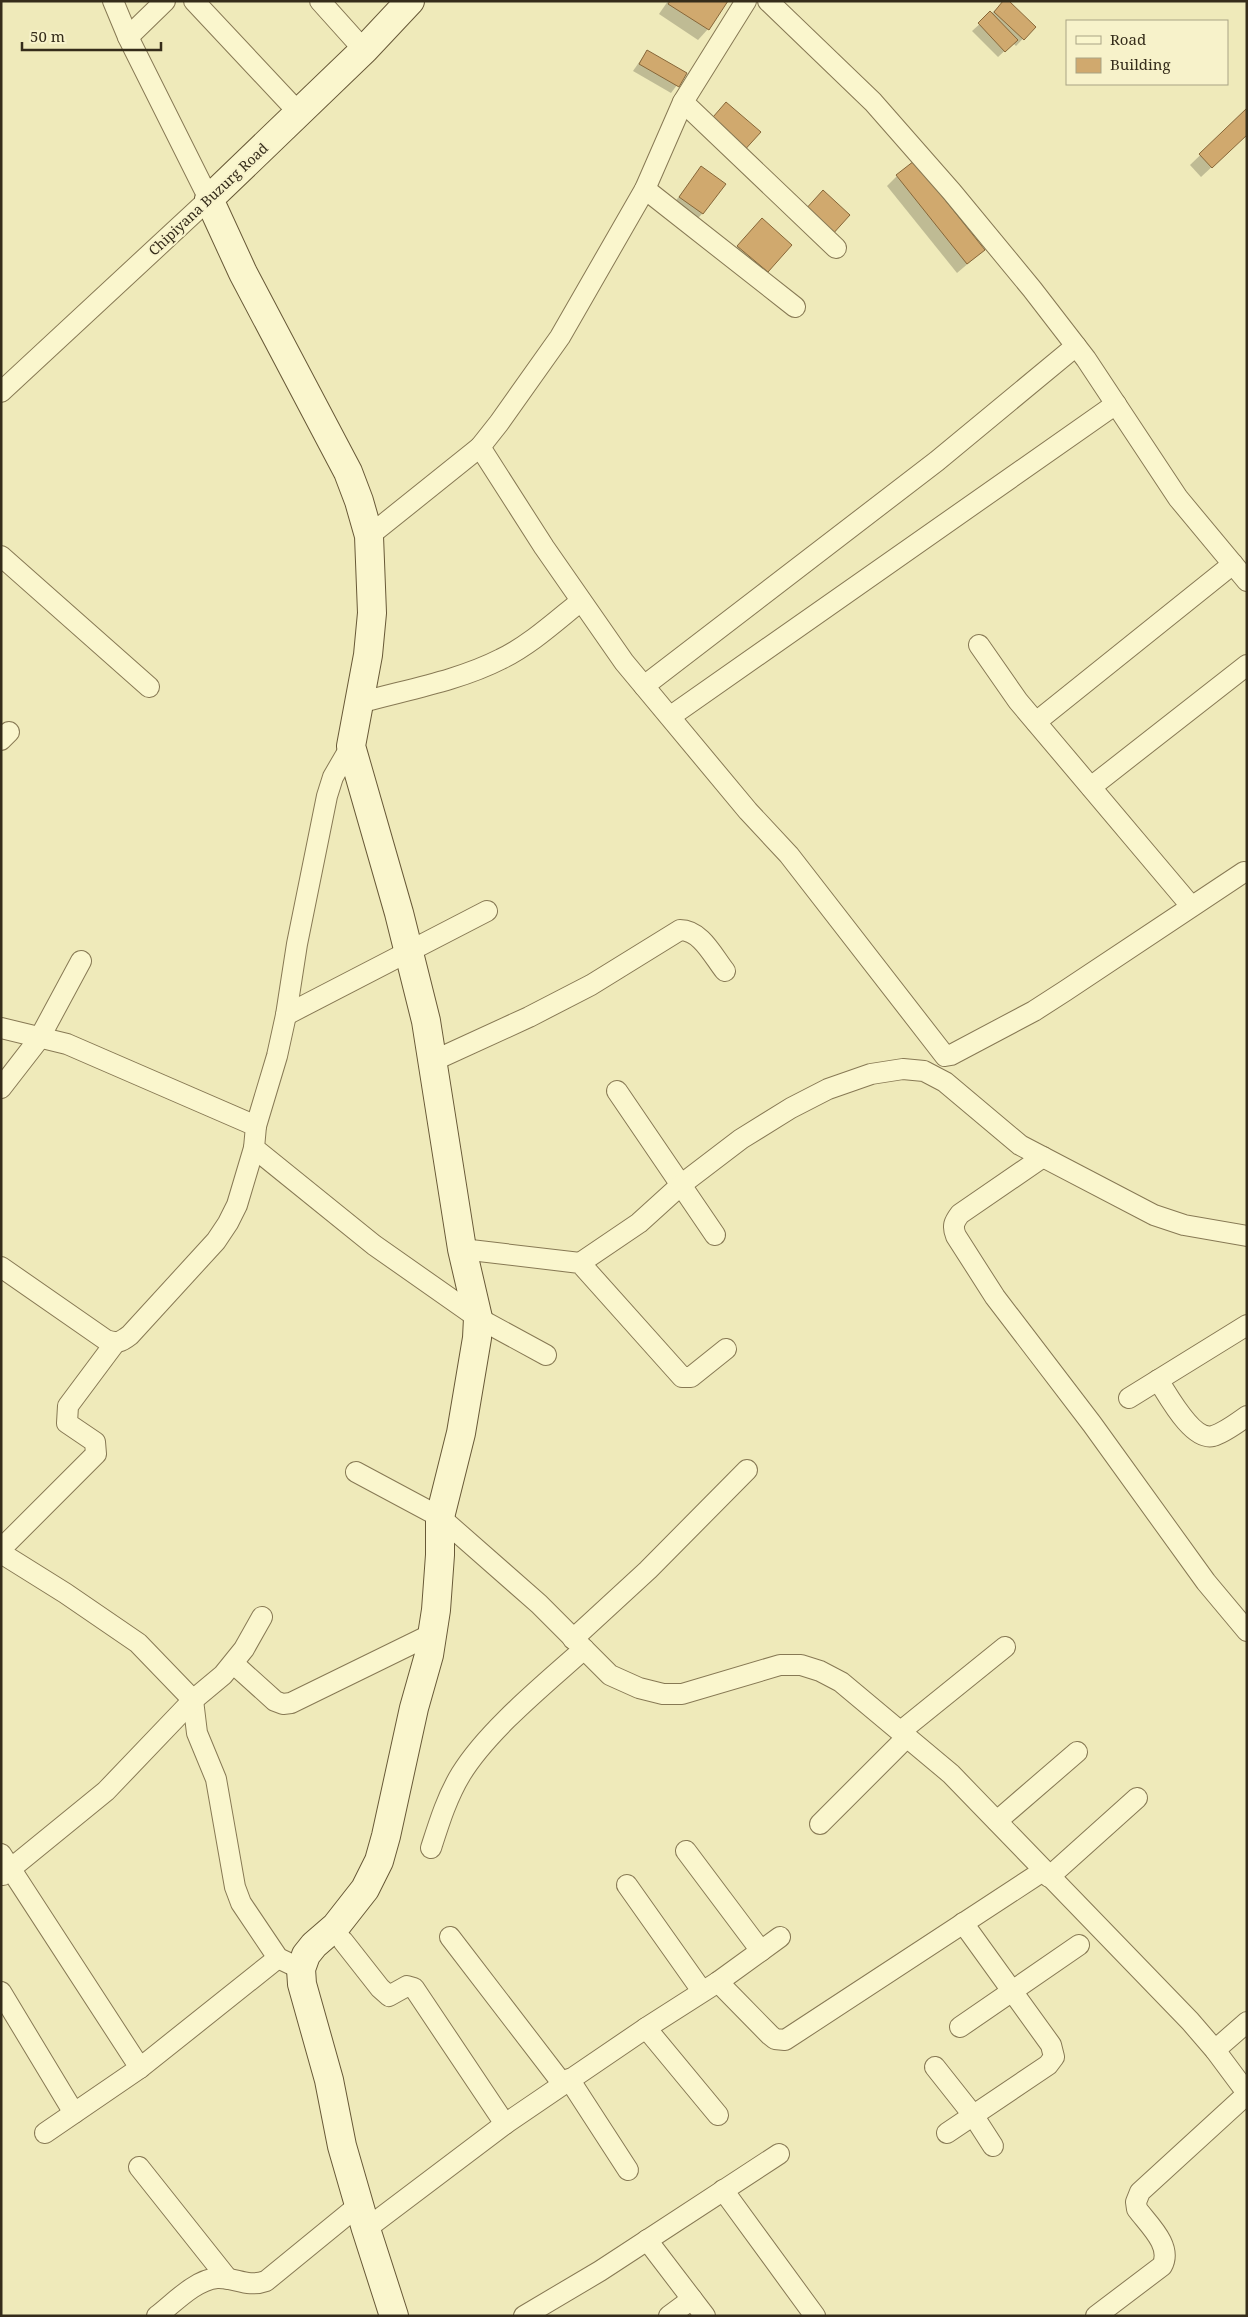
<svg xmlns="http://www.w3.org/2000/svg" width="1248" height="2317" font-family="'Noto Serif',serif">
<rect width="100%" height="100%" fill="#efeaba"/>
<g fill="#0003">
<path d="M668,1H726L708,29L698,40L659,14Z"/>
<path d="M1005,1L1034,27L1016,46L1013,43L998,57L972,31Z"/>
<path d="M647,51L686,73L671,93L633,71Z"/>
<path d="M1247,110V134L1201,177L1190,165Z"/>
<path d="M702,168V214L696,220L673,204Z"/>
<path d="M897,176L984,250L957,273L887,186Z"/>
<path d="M756,226L790,245L760,278L731,253Z"/>
</g>
<g fill="#d0a96e" stroke="#876739">
<path d="M670,1H728L709,30L668,4Z"/>
<path d="M1003,1H1009L1036,27L1024,40L994,12Z"/>
<path d="M990,11L1018,40L1005,52L978,23Z"/>
<path d="M647,50L687,73L679,87L639,64Z"/>
<path d="M726,102L761,132L741,154L707,124Z"/>
<path d="M1247,108V135L1212,168L1199,154Z"/>
<path d="M914,161L985,250L967,264L896,175Z"/>
<path d="M701,166L726,184L703,214L679,197Z"/>
<path d="M823,190L850,215L831,236L804,211Z"/>
<path d="M762,218L792,245L768,272L737,246Z"/>
</g>
<g fill="none" stroke-linecap="round" stroke-linejoin="round">
<g stroke="#877954" stroke-width="22">
<g id="street">
<path d="M194,1L299,113"/>
<path d="M320,1L364,50"/>
<path d="M768,1L873,102L952,192L1032,289L1086,359L1178,498L1247,581"/>
<path d="M128,37L165,1"/>
<path d="M683,102L836,248"/>
<path d="M645,189L795,307"/>
<path d="M1,392L209,199L128,37L113,1"/>
<path d="M480,447L544,547L624,662L748,811L789,855L945,1056L951,1055L1034,1011L1065,991L1244,872"/>
<path d="M369,536L480,447L499,423L560,337L645,189L683,102L746,1"/>
<path d="M1,556L149,687"/>
<path d="M979,645L1018,701L1191,906"/>
<path d="M644,686L937,461L1076,346"/>
<path d="M359,703C405,690 458,681 501,659C530,645 556,621 581,601"/>
<path d="M671,716L1116,404"/>
<path d="M1036,722L1233,564"/>
<path d="M1,740L9,732"/>
<path d="M1091,787L1247,665"/>
<path d="M286,1015L487,911"/>
<path d="M1,1028L67,1044L256,1126L254,1148L374,1245L478,1318L546,1355"/>
<path d="M433,1061L529,1017L591,985L680,930C701,930 713,956 725,971"/>
<path d="M1,1088L39,1039L81,961"/>
<path d="M617,1091L715,1235"/>
<path d="M256,1126L277,1056L286,1015L297,944L327,796L333,777L351,746"/>
<path d="M1043,1157L960,1214C954,1222 952,1226 956,1236L995,1297L1092,1424L1206,1582L1247,1631"/>
<path d="M462,1249L580,1263L682,1377H691L726,1349"/>
<path d="M580,1263L639,1223L682,1184L741,1139L791,1108L828,1089L871,1074L903,1069L924,1071L945,1082L1020,1145L1154,1215L1184,1225L1247,1236"/>
<path d="M1,1267L106,1340C117,1344 121,1342 130,1335L216,1241L228,1223L237,1205L254,1148"/>
<path d="M1158,1380C1168,1395 1192,1441 1213,1436C1224,1433 1237,1423 1247,1416"/>
<path d="M1129,1398L1247,1325"/>
<path d="M356,1472L440,1517L539,1604L610,1675L639,1688L663,1694H682L780,1665H801L820,1671L841,1682L951,1774L1190,2021L1215,2050L1247,2093"/>
<path d="M1,1549L96,1454L95,1442L67,1423L68,1406L115,1343"/>
<path d="M1,1553L65,1593L138,1643L193,1700L197,1733L216,1779L235,1887L241,1903L278,1958L301,1969"/>
<path d="M573,1639L648,1570L747,1470"/>
<path d="M234,1664L275,1701L283,1704L291,1703L432,1634"/>
<path d="M901,1731L1005,1647"/>
<path d="M997,1821L1077,1752"/>
<path d="M820,1824L907,1737"/>
<path d="M431,1848C439,1823 447,1797 461,1774C488,1730 545,1684 584,1649"/>
<path d="M686,1851L761,1951"/>
<path d="M1,1854L140,2068L278,1958"/>
<path d="M3,1875L106,1791L193,1700L223,1675L244,1649L262,1617"/>
<path d="M1049,1877L1137,1798"/>
<path d="M627,1885L702,1991"/>
<path d="M450,1937L562,2083"/>
<path d="M343,1941L380,1988L389,1996L407,1986L414,1988L505,2124"/>
<path d="M718,1982L770,2035L775,2039L785,2040L1043,1871"/>
<path d="M1,1992L74,2113"/>
<path d="M960,2027L1079,1945"/>
<path d="M646,2028L718,2115"/>
<path d="M1215,2050L1247,2022"/>
<path d="M935,2067L973,2115L993,2146"/>
<path d="M569,2079L628,2170"/>
<path d="M45,2133L140,2068"/>
<path d="M947,2133L1048,2065L1054,2057L1051,2045L963,1923"/>
<path d="M139,2167L228,2279"/>
<path d="M723,2190L815,2316"/>
<path d="M366,2229L505,2124L646,2028L718,1982L780,1937"/>
<path d="M647,2240L705,2316"/>
<path d="M157,2316C174,2303 195,2280 217,2278C236,2277 246,2288 266,2281L359,2205"/>
<path d="M524,2316L600,2271L779,2154"/>
<path d="M669,2316L692,2299"/>
<path d="M1096,2316L1162,2266C1173,2246 1148,2224 1137,2209L1136,2202L1140,2192L1247,2094"/>
</g>
</g>
<g stroke="#685937" stroke-width="30">
<path id="secondary" d="M394,2316L366,2229L342,2146L329,2080L302,1984L301,1969L306,1955L314,1945L336,1926L365,1889L379,1861L386,1836L414,1708L429,1655L436,1610L440,1555V1517L461,1433L477,1338L478,1318L462,1249L426,1021L399,913L351,746L368,655L372,613L369,536L359,501L348,472L243,273L209,199L364,50L410,1"/>
</g>
<use href="#street" stroke="#faf6cd" stroke-width="20"/>
<use href="#secondary" stroke="#faf6cd" stroke-width="28"/>
</g>
<g text-anchor="middle" dominant-baseline="central" stroke-width="4" stroke-linejoin="round" paint-order="stroke">
<g font-size="14" fill="#352c1a" stroke="#f7f2ca">
<text transform="translate(208 199) rotate(-43)">Chipiyana Buzurg Road</text>
</g>
</g>
<rect width="1248" height="2317" fill="none" stroke="#352c1a" stroke-width="5"/>
<rect x="1066" y="20" width="162" height="65" fill="#f7f2ca" stroke="#a9a384"/>
<rect x="1076" y="36" width="25" height="8" fill="#faf6cd" stroke="#a9a384"/>
<text x="1110" y="45" font-size="15" fill="#352c1a">Road</text>
<rect x="1076" y="58" width="25" height="15" fill="#d0a96e" stroke="#a9a384"/>
<text x="1110" y="70" font-size="15" fill="#352c1a">Building</text>
<path d="M22 42v8h139v-8" fill="none" stroke="#352c1a" stroke-width="2.5"/>
<text x="30" y="42" font-size="15" fill="#352c1a" stroke="#f7f2ca" stroke-width="4" paint-order="stroke">50 m</text>
</svg>
